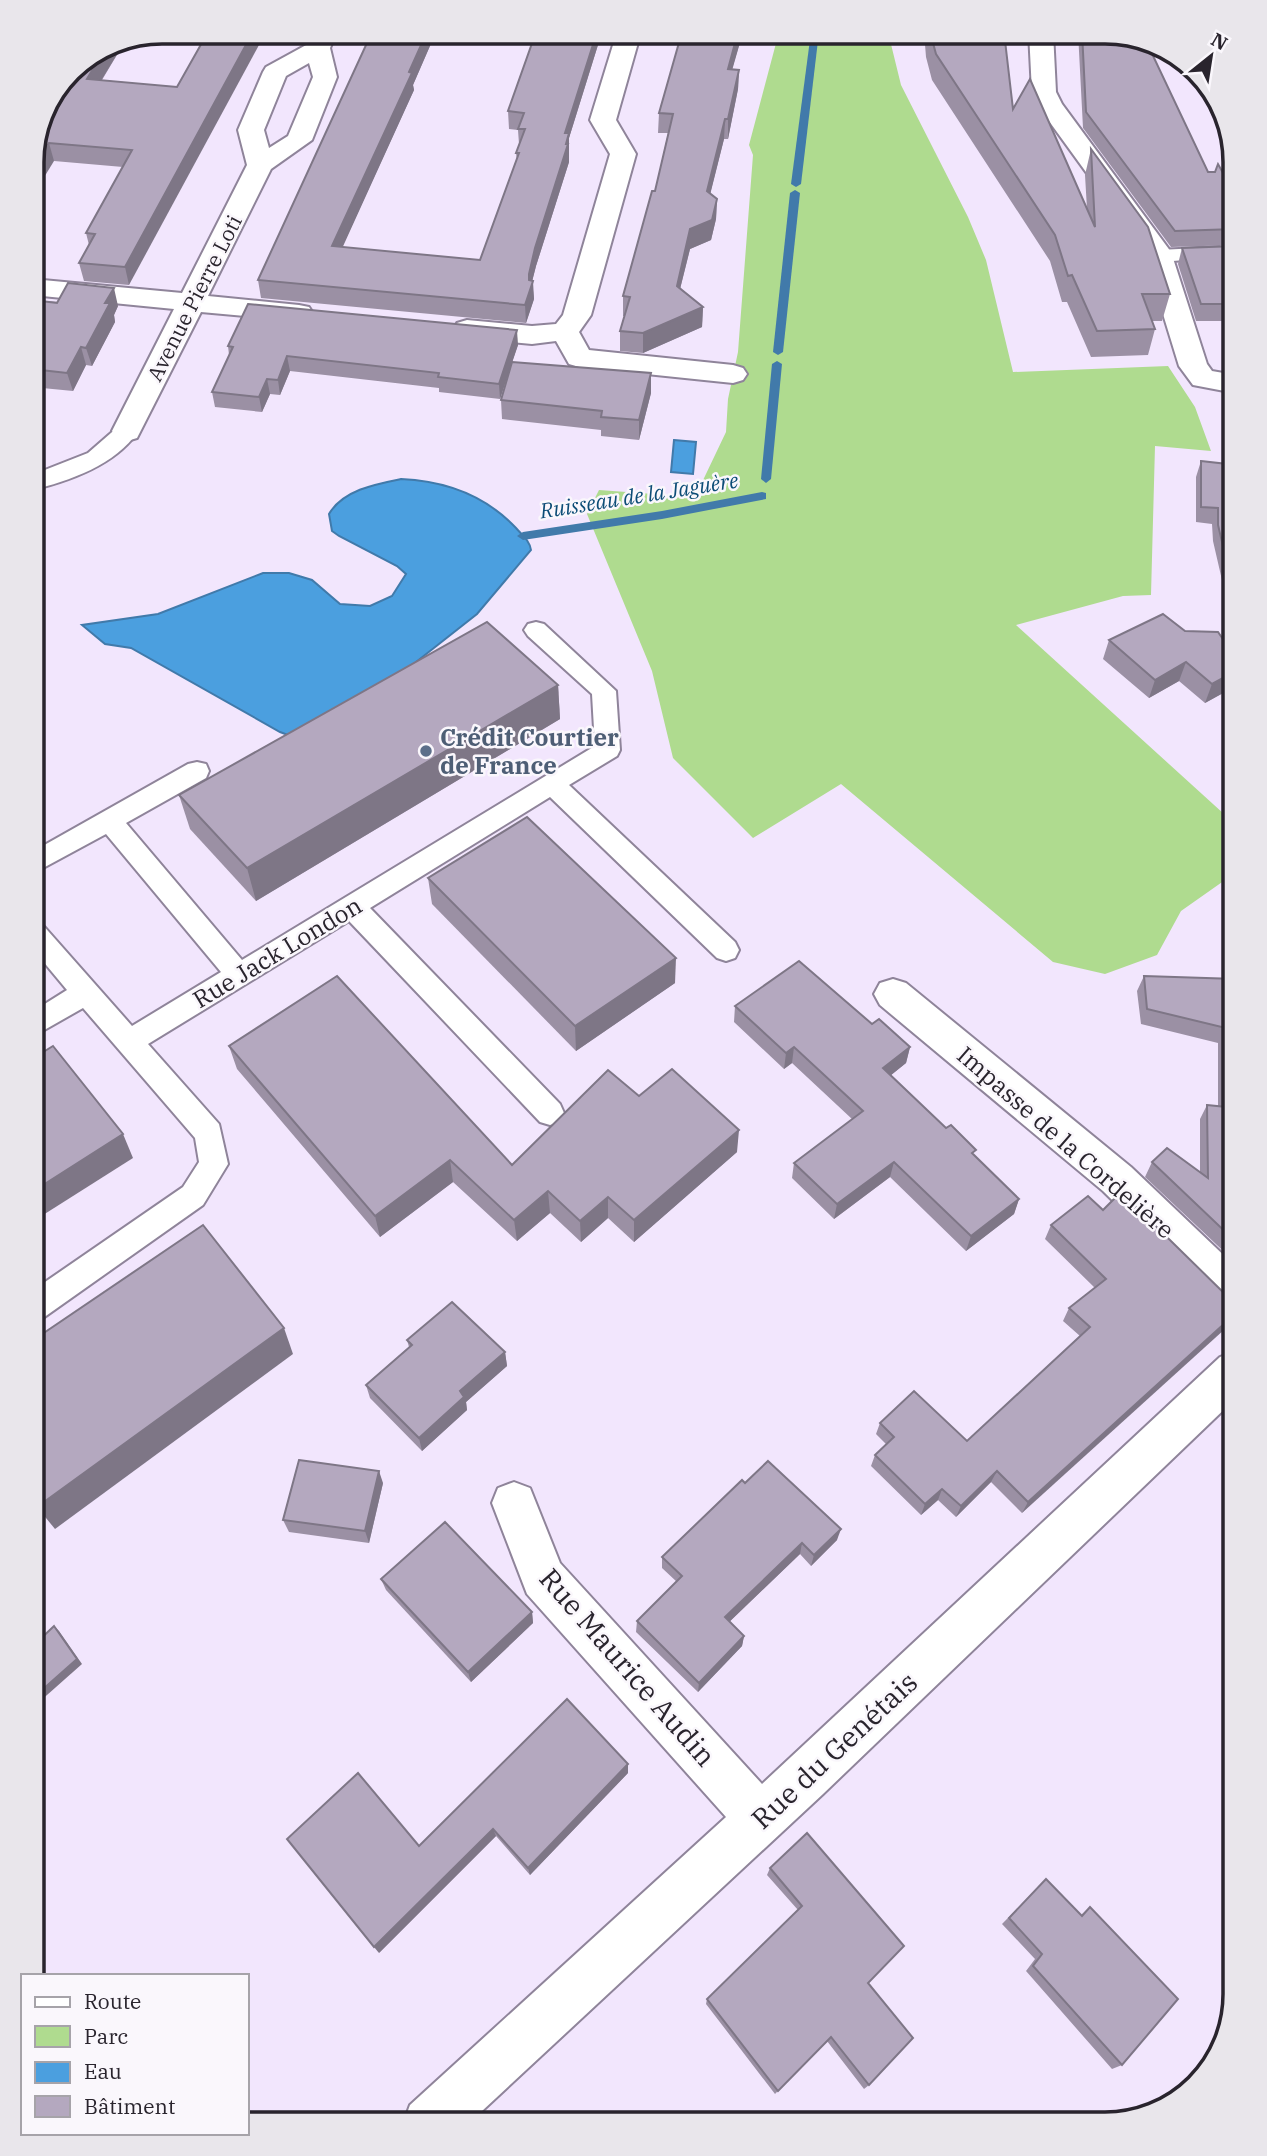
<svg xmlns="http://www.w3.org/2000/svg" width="1267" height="2156" font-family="'IBM Plex Serif',serif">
<rect width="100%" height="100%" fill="#f2e6fd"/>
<path fill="#afdb8f" d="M779,32H888L901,85L968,217L986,260L1013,372L1168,366L1195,407L1211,451L1155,446L1151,595L1123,596L1016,625L1235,824V873L1181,911L1157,955L1105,974L1053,962L841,784L753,838L673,758L652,671L587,514L599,490L695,497L726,432L728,399L738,352L753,155L749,145Z"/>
<g fill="#4b9fdf" stroke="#417aaa" stroke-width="2">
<path d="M674,440L696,442L693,474L671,472Z"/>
<path d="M401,479C446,481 485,495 516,528C522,535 530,541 531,550L477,614L364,703L301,740L280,732L131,648L105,644L82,625L158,614L263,573H289L312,580L340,604L370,606L392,596L406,574L397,566L339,536L332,531L329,514C343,490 376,484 401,479Z"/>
</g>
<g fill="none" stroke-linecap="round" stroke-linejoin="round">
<g fill="#417aaa" fill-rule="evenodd">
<path d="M811,32H819L801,184L796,187L791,184Z"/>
<path d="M795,190L800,193L783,352L778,355L773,352L790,193Z"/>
<path d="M777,361L782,364L771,479L766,483L761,479L772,364Z"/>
<path d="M762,492L766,493V499L662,519L523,540L517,536L523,532L662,511Z"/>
</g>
<g stroke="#8f849a" stroke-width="4">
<g id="service">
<path d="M1219,247L1226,249L1229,253L1226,257L1159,262L1149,256L1159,250Z"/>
<path d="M127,424L138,431C116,465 69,481 32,490V475L88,453L119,426Z"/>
<path d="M536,622L544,624L616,691L620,750L617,756L569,785L735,942L739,950L735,958L726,961L717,958L550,797L370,908L560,1104L564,1113L560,1122L550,1125L540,1122L349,921L148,1044L219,1124L228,1164L203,1205L43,1318L32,1322V1291L183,1187L199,1162L195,1138L83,1008L32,1037V1012L67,990L32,948V920L41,923L132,1026L221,972L106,834L32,874V852L188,764L197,762L206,764L209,771L206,778L126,823L242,960L595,746L592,694L528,636L524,630L528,624Z"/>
</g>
</g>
<g stroke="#8f849a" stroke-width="4">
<g id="minor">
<path d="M313,32H337L330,48L337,77L312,140L271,169L208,296L299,305L309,307L313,313L309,319L299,321L201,312L137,438L127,441L117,438L112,431L174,309L32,295V279L182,293L247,165L238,130L263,72L266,67L308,44ZM309,63L313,77L288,136L269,148L264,130L286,76Z"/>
<path d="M617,32H641L616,120L636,154L591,315L579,332L589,350L733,365L743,368L747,374L743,380L733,383L579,367L569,364L556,341L532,344L467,338L457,335L453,329L457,323L467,320L532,326L556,324L563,315L610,154L590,120Z"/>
<path d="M1029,32H1053L1056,92L1062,104L1171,252L1207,364L1212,371L1235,375V393L1193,385L1179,366L1144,252L1041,110L1032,92Z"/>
<path d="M893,979L906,983L1131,1167L1235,1266V1312L1220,1306L1103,1191L880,1005L874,994L880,983Z"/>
<path d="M1235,1351V1399L823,1794L468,2124H403L410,2105L726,1817L527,1594L492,1503L498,1488L514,1482L530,1488L560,1563L762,1784L1220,1357Z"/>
</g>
</g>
<use href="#service" fill="#fff" fill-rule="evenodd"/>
<use href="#minor" fill="#fff" fill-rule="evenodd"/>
</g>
<g fill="#9b90a4">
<path d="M372,32H436L413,85L414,90L342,247L480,260L517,161L516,153L519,144L518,130L509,129L508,111L536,32H602L569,138V162L536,266L532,281L534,299L526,323L261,298L258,280Z"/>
<path d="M682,32H743L732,69L739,70L738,89L728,139H724L710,194L717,199L716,219L711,240L690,249L680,289L703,307L702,327L643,353L620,351V331L625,316H623V296L655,191L668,133H658L659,113Z"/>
<path d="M924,32H1004L1013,109L1087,209L1085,175L1091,149L1170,294L1162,321H1152L1155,329L1148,355L1091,357L1067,302H1062L1050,261L932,80L926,57Z"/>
<path d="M1078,32H1114L1208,172L1236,196V245L1171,247L1083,128Z"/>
<path d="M127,38L102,80L177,87L129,285L84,281L79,263L89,245L86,233L123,167L54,161L32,154L112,41Z"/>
<path d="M1236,246V321H1196L1178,264L1182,248Z"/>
<path d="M32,300L118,306L114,315L115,322L92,366L86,365L73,391L32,387Z"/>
<path d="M518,345L512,362L651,373V393L639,440L601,436V430L502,419L501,400L509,371L500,399L439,392V388L290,371L280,395L270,394L262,412L215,407L212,392L229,355L228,346Z"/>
<path d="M1201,461L1236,465V641L1213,541L1212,524L1196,522V477Z"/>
<path d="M1163,614L1234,687L1205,703L1179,681L1149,698L1103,659L1109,640Z"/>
<path d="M558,685L560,719L256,901L190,829L179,795Z"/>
<path d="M428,878L675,983L576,1051L432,904Z"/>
<path d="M1144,976L1236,979V1263L1145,1177L1152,1162L1200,1172V1119L1207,1105L1218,1106V1043L1141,1024L1137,991Z"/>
<path d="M735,1006L872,1024L910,1047L906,1063L891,1075L1019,1199L1014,1214L966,1251L890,1177L834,1219L792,1178L794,1163L852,1119L792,1063L784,1069L734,1022Z"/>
<path d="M229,1046L512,1165L639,1096L737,1152L634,1242L608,1218L581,1242L550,1213L517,1241L453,1182L380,1237L237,1069Z"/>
<path d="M1103,1210L1226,1295L1022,1513L991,1482L956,1517L938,1500L921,1515L871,1466L875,1455L886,1444L876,1434L880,1423L967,1441L1080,1336L1063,1321L1069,1308L1095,1288L1045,1239L1051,1225Z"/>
<path d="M407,1340L505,1352L507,1366L466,1402L467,1410L422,1451L370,1398L366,1385L409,1347Z"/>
<path d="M383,1483L369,1543L289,1532L283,1520Z"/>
<path d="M745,1483L837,1540L811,1566L800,1554L729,1622L744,1636L742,1646L698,1692L636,1632L637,1621L677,1582L662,1568V1557Z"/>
<path d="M381,1579L532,1612L533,1623L471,1682L386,1590Z"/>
<path d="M628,1773L530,1875L496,1836L379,1953L419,1846Z"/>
<path d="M770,1868L868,1984L869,2085L864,2089L827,2041L775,2094L706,2004L707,1999L798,1910L767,1875Z"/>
<path d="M1046,1879L1081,1915L1090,1907L1122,2065L1112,2069L1026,1971L1035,1959L1002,1924Z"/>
</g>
<g fill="#7e7686">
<path d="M253,32H266L129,285L125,267Z"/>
<path d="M427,32H436L413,85L414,90L335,264L332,246Z"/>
<path d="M597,32H602L569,138V162L536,266L531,286L533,281L534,299L526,323L525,305L529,274L565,133Z"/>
<path d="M738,32H743L727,88L728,69Z"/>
<path d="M127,38L91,97L87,79L108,44L112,41Z"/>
<path d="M739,70L738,89L728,139V119Z"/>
<path d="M725,119L724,139L706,211L707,191Z"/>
<path d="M49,143L54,161L32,197V170Z"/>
<path d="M717,199L716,219L711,240L690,249L676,305L677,286L690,229Z"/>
<path d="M114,288L118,306L114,315L115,322L92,366L86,348L105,303Z"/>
<path d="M703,307L702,327L643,353V333Z"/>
<path d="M517,330L518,345L500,399L499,384Z"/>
<path d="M81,347L86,365L73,391L67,373Z"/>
<path d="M287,356L290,371L280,395L278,380Z"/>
<path d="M651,373V393L639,440V420Z"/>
<path d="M267,379L270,394L262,412L259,397Z"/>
<path d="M32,542L42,570L32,575Z"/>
<path d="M1186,662L1179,681L1149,698L1155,680Z"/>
<path d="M1236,671V683L1234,687L1205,703L1212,684Z"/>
<path d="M558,685L560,719L256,901L247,868Z"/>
<path d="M676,958L675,983L576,1051L575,1026Z"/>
<path d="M794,1047L792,1063L784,1069L786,1053Z"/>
<path d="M910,1047L906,1063L880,1084L883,1068Z"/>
<path d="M739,1130L737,1152L634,1242V1220Z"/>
<path d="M123,1134L133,1158L32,1222V1192Z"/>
<path d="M450,1160L453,1182L380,1237L375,1216Z"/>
<path d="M894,1162L890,1177L834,1219L837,1204Z"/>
<path d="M548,1191L550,1213L517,1241L514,1220Z"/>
<path d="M608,1197V1218L581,1242L580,1221Z"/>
<path d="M1019,1199L1014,1214L966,1251L971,1236Z"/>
<path d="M1236,1313V1319L1022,1513L1028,1502Z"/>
<path d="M284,1328L293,1354L55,1529L37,1507Z"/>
<path d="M505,1352L507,1366L466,1402L467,1410L422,1451L419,1438L460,1391Z"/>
<path d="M379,1471L383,1483L369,1543L365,1531Z"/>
<path d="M997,1471L991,1482L956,1517L961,1506Z"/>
<path d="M942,1489L938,1500L921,1515L925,1504Z"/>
<path d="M841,1529L837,1540L811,1566L814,1555Z"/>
<path d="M802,1543L800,1554L723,1628L725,1617Z"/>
<path d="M532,1612L533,1623L471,1682L468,1672Z"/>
<path d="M54,1626L59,1631L82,1664L38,1703L33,1698Z"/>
<path d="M744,1636L742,1646L698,1692L699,1683Z"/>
<path d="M628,1764V1773L530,1875L528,1868Z"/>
<path d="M493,1829L496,1836L379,1953L374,1947Z"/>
</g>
<g fill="#b4a8bf" stroke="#7e7686" stroke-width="2">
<path d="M208,32H253L125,267L79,263L95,234L86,233L132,150L49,143L32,170V154L70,69L108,44L87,79L177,87Z"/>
<path d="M372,32H427L409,72L412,73L332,246L480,260L519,153H516L525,129H518L524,113L508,111L536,32H597L565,133H569L566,144H568L535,248L529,274V280L533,281L525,305L258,280Z"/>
<path d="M682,32H738L728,69L739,70L728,119H725L707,191L717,199L712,220L690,229L677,286L703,307L643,333L620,331L630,297L623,296L652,191H655L673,114L659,113Z"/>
<path d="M930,32H1004L1013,109L1030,79L1095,227L1091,149L1148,227L1170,294H1142L1155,329L1097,331L1072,275L1068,276L1055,235L936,54Z"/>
<path d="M1082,32H1114L1147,43L1208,172H1215L1218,164L1236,196V229L1175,231L1086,112Z"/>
<path d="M1236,246V304H1201L1182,248Z"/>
<path d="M68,283L114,288L105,303H110L86,348L81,347L67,373L32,369V300L57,303Z"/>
<path d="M248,304L517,330L499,384L438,377L439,373L287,356L278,380L267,379L259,397L212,392L233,347L228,346Z"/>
<path d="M512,362L651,373L639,420L601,417L602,411L501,400Z"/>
<path d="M1201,461L1236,465V601L1218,525V508L1201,507Z"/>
<path d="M1163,614L1185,631L1218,632L1236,658V671L1212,684L1186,662L1155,680L1109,640Z"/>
<path d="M487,622L558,685L247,868L179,795Z"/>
<path d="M527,817L676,958L575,1026L428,878Z"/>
<path d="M799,961L872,1024L879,1019L910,1047L883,1068L946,1128L951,1125L976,1150L972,1153L1019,1199L971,1236L894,1162L837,1204L794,1163L863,1111L794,1047L786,1053L735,1006Z"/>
<path d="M337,976L512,1165L608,1070L639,1096L672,1069L739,1130L634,1220L608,1197L580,1221L548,1191L514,1220L450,1160L375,1216L229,1046Z"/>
<path d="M1144,976L1236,979V1107L1226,1106V1028L1147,1009Z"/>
<path d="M53,1046L123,1134L32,1192V1059Z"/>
<path d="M1207,1105L1236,1108V1242L1152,1162L1167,1148L1208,1178Z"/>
<path d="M1121,1192L1226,1295L1236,1298V1313L1028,1502L997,1471L961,1506L942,1489L925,1504L875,1455L894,1437L880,1423L914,1391L967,1441L1090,1327L1069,1308L1106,1279L1051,1225L1088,1196L1103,1210Z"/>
<path d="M203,1225L284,1328L37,1507L32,1499V1341Z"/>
<path d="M452,1302L505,1352L460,1391L464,1397L419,1438L366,1385L412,1345L407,1340Z"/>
<path d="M299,1460L379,1471L365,1531L283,1520Z"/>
<path d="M768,1461L841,1529L814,1555L802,1543L725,1617L744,1636L699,1683L637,1621L682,1576L662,1557L742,1480L745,1483Z"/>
<path d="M445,1522L532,1612L468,1672L381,1579Z"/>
<path d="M54,1626L77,1659L33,1698L32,1696V1647Z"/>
<path d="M567,1699L628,1764L528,1868L493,1829L374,1947L287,1839L358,1773L419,1846Z"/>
<path d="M807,1833L904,1946L868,1983L913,2038L869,2085L831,2037L778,2091L707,1999L802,1906L770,1868Z"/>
<path d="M1046,1879L1082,1916L1090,1907L1178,1999L1122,2065L1033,1966L1042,1954L1009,1918Z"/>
</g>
<circle fill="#5c6f8a" stroke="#faf7fc" stroke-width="2.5" cx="426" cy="751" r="7"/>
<g text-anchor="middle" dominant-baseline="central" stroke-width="5" stroke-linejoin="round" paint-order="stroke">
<g font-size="21" fill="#29242d" stroke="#faf7fc">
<text transform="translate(194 298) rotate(-63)">Avenue Pierre Loti</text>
</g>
<g font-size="21" font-style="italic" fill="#0c4c76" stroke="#faf7fc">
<text transform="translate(639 495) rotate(-9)">Ruisseau de la Jaguère</text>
</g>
<g font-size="24" font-weight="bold" fill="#4e5e75" stroke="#faf7fc" text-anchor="start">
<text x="440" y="737">Crédit Courtier<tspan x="440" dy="28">de France</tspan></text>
</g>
<g font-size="24" fill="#29242d" stroke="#faf7fc">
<text transform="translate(277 952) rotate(-31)">Rue Jack London</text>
<text transform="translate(1066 1142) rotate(41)">Impasse de la Cordelière</text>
</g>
<g font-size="28" fill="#29242d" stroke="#faf7fc">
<text transform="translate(628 1667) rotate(49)">Rue Maurice Audin</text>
<text transform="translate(834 1750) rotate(-43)">Rue du Genétais</text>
</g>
</g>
<path d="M0 0H1267V2156H0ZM162 44H1105A118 118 0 0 1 1223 162V1994A118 118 0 0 1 1105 2112H162A118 118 0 0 1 44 1994V162A118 118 0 0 1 162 44Z" fill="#e9e6eb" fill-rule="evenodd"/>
<path fill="none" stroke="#29242d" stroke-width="3.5" d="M162 44H1105A118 118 0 0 1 1223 162V1994A118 118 0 0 1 1105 2112H162A118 118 0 0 1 44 1994V162A118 118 0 0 1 162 44Z"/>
<rect x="21" y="1974" width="228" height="161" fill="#faf7fc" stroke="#a6a3a9" stroke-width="2"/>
<rect x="35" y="1997" width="35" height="10" fill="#ffffff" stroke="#a6a3a9" stroke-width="2"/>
<text x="84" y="2009" font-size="21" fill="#29242d">Route</text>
<rect x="35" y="2026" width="35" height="21" fill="#afdb8f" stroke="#a6a3a9" stroke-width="2"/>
<text x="84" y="2044" font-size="21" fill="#29242d">Parc</text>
<rect x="35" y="2062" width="35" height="21" fill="#4b9fdf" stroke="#a6a3a9" stroke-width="2"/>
<text x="84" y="2079" font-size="21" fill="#29242d">Eau</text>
<rect x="35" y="2096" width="35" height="21" fill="#b4a8bf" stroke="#a6a3a9" stroke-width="2"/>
<text x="84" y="2114" font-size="21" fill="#29242d">Bâtiment</text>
<g transform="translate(1211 56) rotate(30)" stroke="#faf7fc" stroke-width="5" paint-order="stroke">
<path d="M0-5L12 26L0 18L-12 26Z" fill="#29242d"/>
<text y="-10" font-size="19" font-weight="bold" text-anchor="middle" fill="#29242d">N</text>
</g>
</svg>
